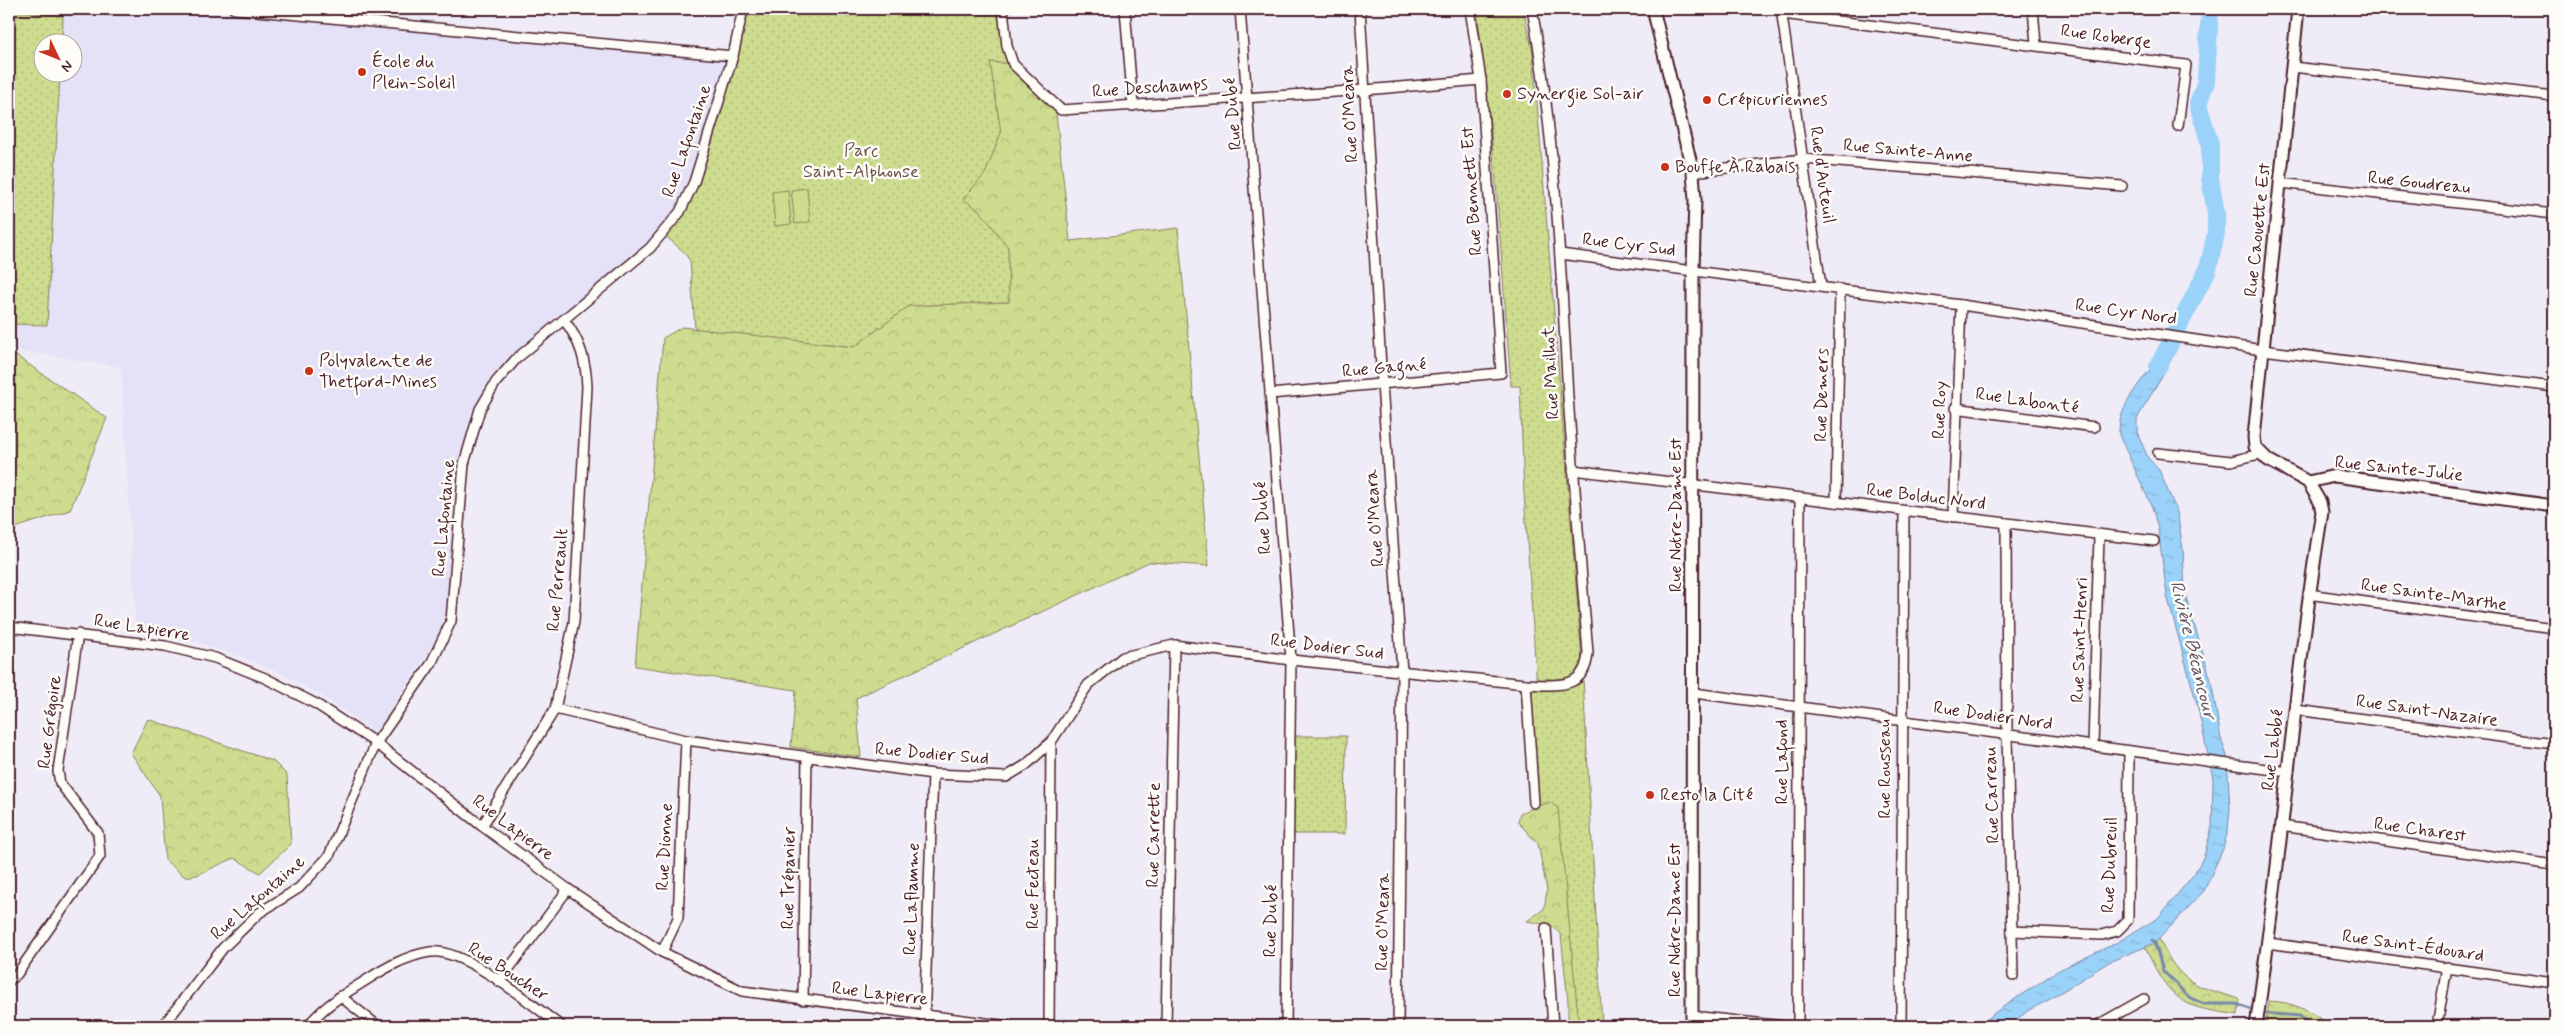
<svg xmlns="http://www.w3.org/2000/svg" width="2563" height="1035" font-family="Mynerve,sans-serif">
<defs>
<pattern id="grass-dots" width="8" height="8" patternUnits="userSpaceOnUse" patternTransform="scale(1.25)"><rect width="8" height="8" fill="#cddc8f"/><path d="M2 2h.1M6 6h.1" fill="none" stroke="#b2bc7c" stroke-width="1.8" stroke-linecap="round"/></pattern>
<pattern id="forest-crowns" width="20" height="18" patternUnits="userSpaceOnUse" patternTransform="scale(1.25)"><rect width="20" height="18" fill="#cddc8f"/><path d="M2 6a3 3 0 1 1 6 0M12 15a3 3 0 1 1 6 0" fill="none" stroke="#b2bc7c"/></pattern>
<pattern id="water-ripples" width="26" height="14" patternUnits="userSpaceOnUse" patternTransform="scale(1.25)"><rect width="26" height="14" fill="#9ad2f9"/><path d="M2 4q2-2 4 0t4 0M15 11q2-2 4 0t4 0" fill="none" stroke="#86b4d6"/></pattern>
</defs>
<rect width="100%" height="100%" fill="#efecf7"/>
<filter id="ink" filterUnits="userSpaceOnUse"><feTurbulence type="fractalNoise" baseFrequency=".02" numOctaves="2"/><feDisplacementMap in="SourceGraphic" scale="10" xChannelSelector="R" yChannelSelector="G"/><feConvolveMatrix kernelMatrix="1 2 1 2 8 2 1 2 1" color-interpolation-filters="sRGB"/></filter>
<g filter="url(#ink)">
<path fill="#e5e1f7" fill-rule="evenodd" d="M9,9H171L733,56L694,182L663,234L555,318L493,374L471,412L456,474L446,613L434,645L375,732L319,694L285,675L242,657L196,642L136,629L121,367L9,349ZM42,42H72V72H42Z"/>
<g fill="url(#grass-dots)" stroke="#8c7e5d">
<path d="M743,9H901L1003,15L1013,64L1010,302L909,306L854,347L695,329L690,261L683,251L663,234L694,182Z"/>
<path d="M1477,9H1523L1533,53L1582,660L1602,1026H1578L1542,807L1538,808L1530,689H1537L1524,493L1520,386H1511L1495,170Z"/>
<path d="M9,10L63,16L62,42H42V72L60,73L47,325L9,324Z"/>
<path d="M1290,736H1346L1345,834H1289Z"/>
</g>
<g fill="url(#forest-crowns)" stroke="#8c7e5d">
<path d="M990,62L1013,64L1055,104L1070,241L1178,228L1209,566L1149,562L856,698L861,757L791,747L796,690L635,666L663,338L682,327L854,347L909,306L1009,302L1008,247L980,211L963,199L985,174L1001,133Z"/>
<path d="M9,351L107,418L70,510L9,530Z"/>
<path d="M148,719L273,761L287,775L291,844L260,873L234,858L197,875L185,877L165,860L160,796L131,753Z"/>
<path d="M1549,802L1558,808L1579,1026H1568V1002L1561,935L1552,926L1527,921L1544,909L1547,890L1538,844L1518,822L1520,813Z"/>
<path d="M2159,939C2180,984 2195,986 2240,999L2238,1015C2223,1012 2203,1011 2189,1004C2166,993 2155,969 2145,947Z"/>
<path d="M2269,1001C2295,1002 2310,1011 2331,1026H2273L2266,1023Z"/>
</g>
<g fill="#cddc8f" stroke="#8c7e5d">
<path d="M807,188L810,222L795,224L791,190Z"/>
<path d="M788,190L791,224L775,226L772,192Z"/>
</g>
<path fill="url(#water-ripples)" stroke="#7a8aa7" d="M2168,347L2175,353L2137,419V432L2148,458L2159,470L2177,512L2183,549L2185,594L2211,680L2221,739L2227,756L2230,809L2228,830L2223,849L2204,891L2155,943L2109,962L2047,1001L2029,1010L2008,1026H1980L1994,1013L2057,971L2116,943L2158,918L2194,874L2204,856L2212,827L2213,779L2198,708L2167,596L2158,529L2152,507L2119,435C2117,403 2149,372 2168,347Z"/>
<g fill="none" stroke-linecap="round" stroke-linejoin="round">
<g stroke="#7a8aa7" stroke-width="3">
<path d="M2152,940L2155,943L2163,971L2190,998L2204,1004H2236L2255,1011"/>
<path d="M2261,1013L2300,1016L2311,1026"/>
</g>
<path stroke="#9ad2f9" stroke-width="18" d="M2158,367L2208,269L2216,233V213L2210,178V144L2198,104L2206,81L2210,9"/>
<g stroke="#4a1f2b" stroke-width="12">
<g id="minor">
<path d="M234,9L733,56"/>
<path d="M1003,9L1007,46L1013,64L1061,110L1365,90L1481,80"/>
<path d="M1125,9L1133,106"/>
<path d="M1240,9L1291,660L1286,1026"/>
<path d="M1360,9L1382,384L1402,672L1398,1026"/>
<path d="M1781,9L1821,286"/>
<path d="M2033,9L2036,44"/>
<path d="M1782,14L2186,65L2178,126"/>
<path d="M2292,67L2554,96"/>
<path d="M1693,172L1803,159L2122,186"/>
<path d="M2280,183L2554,214"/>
<path d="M1560,254L1961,305L2263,350L2554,387"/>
<path d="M1270,394L1501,373L1481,80L1470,9"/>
<path d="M1955,408L2094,427"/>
<path d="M2158,453L2231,461L2260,454"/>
<path d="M1573,470L2154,541"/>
<path d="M1836,502L1840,289"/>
<path d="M1953,517L1961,305"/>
<path d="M2006,523L2007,734L2013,976"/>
<path d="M2308,594L2554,628"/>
<path d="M9,627L165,646L215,658L265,678L316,704L376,743L482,826L568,889L662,952L742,991L1009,1026"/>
<path d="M1526,684L1534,803"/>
<path d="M1694,693L2289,772"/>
<path d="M555,709L686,740L933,774L1006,777L1026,765L1051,742L1088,685L1123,657L1174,645L1291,660L1526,684C1556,685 1585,691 1588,653C1581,568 1574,482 1568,397C1561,267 1555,136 1532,9"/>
<path d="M2296,710L2554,744"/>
<path d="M2093,746L2099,536"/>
<path d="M482,826L555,709L574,622L587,387C586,361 580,340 564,320"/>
<path d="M2281,826L2554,865"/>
<path d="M1546,928L1553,1026"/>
<path d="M2012,931L2102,935L2117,931L2128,920L2129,751"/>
<path d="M2268,943L2554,983"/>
<path d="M662,952L678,918L686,740"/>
<path d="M9,981L17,974L100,856L98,833L60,783L58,771L78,634"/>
<path d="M499,982L568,889"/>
<path d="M340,996L378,1026"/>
<path d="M803,1000L807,757"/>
<path d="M1692,1016L1784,1026"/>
<path d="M163,1026L223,948L259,913L299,888L329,856L376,743L431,664L451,621L464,464L480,409L496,382L516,359L650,248L680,212L694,182L733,56L743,9"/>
<path d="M308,1026C323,1006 346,993 368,979C387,967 406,956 430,952C464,947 533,1006 561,1026"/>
<path d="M924,1026L933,774"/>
<path d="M1049,1026L1051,742"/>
<path d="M1166,1026L1174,645"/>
<path d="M1798,1026L1800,499"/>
<path d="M1901,1026L1904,511"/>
<path d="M2096,1026L2144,999"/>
<path d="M2437,1026L2447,967"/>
</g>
</g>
<g stroke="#4a1f2b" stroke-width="15">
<g id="tertiary">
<path d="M1653,9L1693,172L1695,200L1693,269L1692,1026"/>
<path d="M2298,9L2254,437L2255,447L2268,460L2308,482L2335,476L2554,506"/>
<path d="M2256,1026C2282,855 2294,682 2322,512L2320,502L2308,482"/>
</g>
</g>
<use href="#minor" stroke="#fdfcf7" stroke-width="9"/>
<use href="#tertiary" stroke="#fdfcf7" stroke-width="11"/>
</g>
</g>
<g fill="#c8321e" stroke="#fdfcf7" stroke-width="2">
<circle cx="362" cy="72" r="5"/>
<circle cx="1507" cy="94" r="5"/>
<circle cx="1707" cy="100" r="5"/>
<circle cx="1665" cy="167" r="5"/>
<circle cx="309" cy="371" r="5"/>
<circle cx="1650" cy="795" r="5"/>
</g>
<g text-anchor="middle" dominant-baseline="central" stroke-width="5" stroke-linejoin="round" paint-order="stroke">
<g font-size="18" fill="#4a1f2b" stroke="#fdfcf7">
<text transform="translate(2106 37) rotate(8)">Rue Roberge</text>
<text transform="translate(1150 88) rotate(-4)">Rue Deschamps</text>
<text transform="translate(1233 114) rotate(-95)">Rue Dubé</text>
<text transform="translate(1350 114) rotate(-93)">Rue O'Meara</text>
<text transform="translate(687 141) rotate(-71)">Rue Lafontaine</text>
<text transform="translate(1908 151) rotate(5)">Rue Sainte-Anne</text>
<text transform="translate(1822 175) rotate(82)">Rue d'Auteuil</text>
<text transform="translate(2419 183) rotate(6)">Rue Goudreau</text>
<text transform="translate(1472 191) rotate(-94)">Rue Bennett Est</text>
<text transform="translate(2258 230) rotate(-84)">Rue Caouette Est</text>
<text transform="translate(1629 245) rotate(7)">Rue Cyr Sud</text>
<text transform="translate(2126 312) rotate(8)">Rue Cyr Nord</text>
<text transform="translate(1384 368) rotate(-5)">Rue Gagné</text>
<text transform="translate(1551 373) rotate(-93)">Rue Mailhot</text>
<text transform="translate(1822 395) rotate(-89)">Rue Demers</text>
<text transform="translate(2027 401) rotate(8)">Rue Labonté</text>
<text transform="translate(1940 410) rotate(-88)">Rue Roy</text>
<text transform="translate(2399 469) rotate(6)">Rue Sainte-Julie</text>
<text transform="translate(1926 497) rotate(7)">Rue Bolduc Nord</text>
<text transform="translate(1676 515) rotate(-90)">Rue Notre-Dame Est</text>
<text transform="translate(444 518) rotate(-85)">Rue Lafontaine</text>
<text transform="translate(1263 518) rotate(-94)">Rue Dubé</text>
<text transform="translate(1375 518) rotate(-94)">Rue O'Meara</text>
<text transform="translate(558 580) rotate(-85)">Rue Perreault</text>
<text transform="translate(2434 595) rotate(8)">Rue Sainte-Marthe</text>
<text transform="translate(142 628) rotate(9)">Rue Lapierre</text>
<text transform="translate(2080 640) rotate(-88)">Rue Saint-Henri</text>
<text transform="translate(1327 647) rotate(7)">Rue Dodier Sud</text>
<text transform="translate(2427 711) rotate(8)">Rue Saint-Nazaire</text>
<text transform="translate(1993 716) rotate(8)">Rue Dodier Nord</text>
<text transform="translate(50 722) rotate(-83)">Rue Grégoire</text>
<text transform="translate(2273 750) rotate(-83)">Rue Labbé</text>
<text transform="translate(932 754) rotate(5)">Rue Dodier Sud</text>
<text transform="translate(1782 762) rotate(-90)">Rue Lafond</text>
<text transform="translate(1885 769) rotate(-90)">Rue Rousseau</text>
<text transform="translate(1992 795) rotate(-92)">Rue Carreau</text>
<text transform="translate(513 828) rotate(37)">Rue Lapierre</text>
<text transform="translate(2420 830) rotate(8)">Rue Charest</text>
<text transform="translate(1154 835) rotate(-89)">Rue Carrette</text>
<text transform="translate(665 847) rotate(-87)">Rue Dionne</text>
<text transform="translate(2110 865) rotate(-88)">Rue Dubreuil</text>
<text transform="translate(789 878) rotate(-89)">Rue Trépanier</text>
<text transform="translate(1033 884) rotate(-90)">Rue Fecteau</text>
<text transform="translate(258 898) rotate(-41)">Rue Lafontaine</text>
<text transform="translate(912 899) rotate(-88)">Rue Laflamme</text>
<text transform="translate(1675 920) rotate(-90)">Rue Notre-Dame Est</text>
<text transform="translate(1271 921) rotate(-89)">Rue Dubé</text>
<text transform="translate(1383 922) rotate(-89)">Rue O'Meara</text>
<text transform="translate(2413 946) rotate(8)">Rue Saint-Édouard</text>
<text transform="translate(508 972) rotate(33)">Rue Boucher</text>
<text transform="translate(880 994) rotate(7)">Rue Lapierre</text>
</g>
<g font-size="18" fill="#4a1f2b" stroke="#fdfcf7" text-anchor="start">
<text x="372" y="62">École du<tspan x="372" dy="21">Plein-Soleil</tspan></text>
<text x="1517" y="94">Synergie Sol-air</text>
<text x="1717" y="100">Crépicuriennes</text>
<text x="1675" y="167">Bouffe À Rabais</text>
<text x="319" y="361">Polyvalente de<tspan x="319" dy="21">Thetford-Mines</tspan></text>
<text x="1660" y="795">Resto la Cité</text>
</g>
<g font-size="18" fill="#6b4e44" stroke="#fdfcf7">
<text x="861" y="151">Parc<tspan x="861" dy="21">Saint-Alphonse</tspan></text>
</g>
<g font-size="19" font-style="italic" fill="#625569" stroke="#fdfcf7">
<text transform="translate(2193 650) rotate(76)">Rivière Bécancour</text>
</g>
</g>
<rect width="2563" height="1035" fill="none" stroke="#fdfcf7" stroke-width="30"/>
<rect x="15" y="15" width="2533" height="1005" fill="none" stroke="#4a1f2b" stroke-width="2" filter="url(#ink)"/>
<g transform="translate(58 58) rotate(133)"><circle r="24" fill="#fdfcf7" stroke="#b5a4a5"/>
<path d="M0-4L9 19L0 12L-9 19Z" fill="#c8321e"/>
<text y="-8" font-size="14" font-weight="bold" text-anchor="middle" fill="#4a1f2b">N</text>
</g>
</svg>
